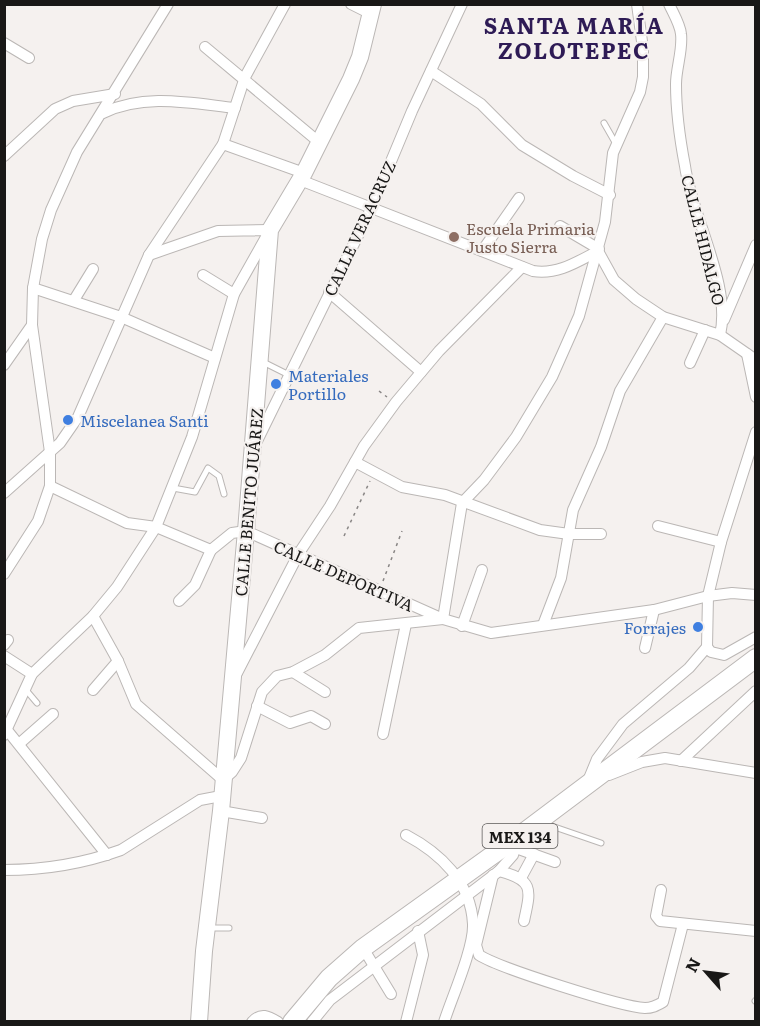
<svg xmlns="http://www.w3.org/2000/svg" width="760" height="1026" font-family="Literata,serif">
<rect width="100%" height="100%" fill="#f5f1ef"/>
<g fill="none" stroke-linecap="round" stroke-linejoin="round">
<g stroke="#bbb7b5" stroke-width="7">
<g id="service">
<path d="M604,123L616,144"/>
<path d="M263,362L289,375"/>
<path d="M173,488L195,492L208,468L219,476L224,494"/>
<path d="M26,690L37,703"/>
<path d="M543,823L601,843"/>
<path d="M208,928H229"/>
<path d="M755,1001L756,1000"/>
</g>
</g>
<g stroke="#bbb7b5" stroke-width="12">
<g id="minor">
<path d="M351,4L371,14"/>
<path d="M669,4C673,13 680,24 681,34C683,50 676,68 676,84C676,111 680,140 685,166C692,217 732,286 720,335"/>
<path d="M4,43L29,58"/>
<path d="M205,47L320,143"/>
<path d="M431,71L481,104L522,145L573,176L610,195"/>
<path d="M103,113C145,93 190,103 235,108"/>
<path d="M223,144L304,173"/>
<path d="M4,156L55,109L73,101L115,94"/>
<path d="M300,180L533,271C557,275 577,262 598,251L614,280L636,299L663,317L720,335L756,360"/>
<path d="M560,226L599,249"/>
<path d="M482,251L519,198"/>
<path d="M203,275L234,294"/>
<path d="M33,288L121,317L215,358"/>
<path d="M329,292L421,372"/>
<path d="M74,300L93,269"/>
<path d="M724,320L756,245"/>
<path d="M747,354L756,397"/>
<path d="M690,363L705,330"/>
<path d="M4,365L32,325"/>
<path d="M257,441L372,207L412,111L462,4"/>
<path d="M355,462L402,487L445,495L540,530L569,534H601"/>
<path d="M50,486L127,523L156,527L211,550L232,533L246,531L443,619L491,633L654,610L708,596L732,593L756,595"/>
<path d="M4,493L60,443L78,417L149,255L223,144L245,77L285,4"/>
<path d="M658,526L721,542"/>
<path d="M4,574L38,521L50,486V452L32,325L33,288L42,239L51,210L77,152L168,4"/>
<path d="M179,601L195,585L211,550"/>
<path d="M93,616L118,661L136,704L223,780L232,772L241,758L262,692L277,676L293,672L325,655L359,628L443,619"/>
<path d="M443,619L462,503L484,480L516,437L552,377L579,316L605,222L613,153L640,92L643,77V49L637,4"/>
<path d="M543,625L561,578L573,510L601,447L620,391L663,317"/>
<path d="M462,626L482,570"/>
<path d="M4,645L8,640"/>
<path d="M707,647L711,652L724,655L756,637"/>
<path d="M645,648L654,610"/>
<path d="M4,656L32,674"/>
<path d="M293,672L325,692"/>
<path d="M237,673L299,553L330,506L364,446L396,402L439,351L522,267"/>
<path d="M93,690L118,661"/>
<path d="M257,706L290,723L311,716L325,724"/>
<path d="M7,730L107,855"/>
<path d="M383,734L406,624"/>
<path d="M4,735L32,674L93,616L117,587L156,527L192,437L234,294L270,230L218,231L149,255"/>
<path d="M20,743L53,714"/>
<path d="M681,761L756,691"/>
<path d="M609,775L642,762L665,758L756,773"/>
<path d="M588,781L597,759L623,724L689,668L707,647L708,596L721,542L756,432"/>
<path d="M221,811L262,818"/>
<path d="M406,835C440,853 471,882 473,924C474,948 452,997 444,1022"/>
<path d="M516,848L555,862"/>
<path d="M4,870C43,870 85,863 121,850L200,800L221,796"/>
<path d="M499,871C534,880 531,889 524,921"/>
<path d="M493,875L476,945L479,955C499,968 622,1007 645,1008C652,1008 656,1006 663,1002L683,924"/>
<path d="M521,878L534,854"/>
<path d="M661,890L656,916L660,921L756,931"/>
<path d="M363,948L391,994"/>
<path d="M252,1022C261,1012 268,1016 278,1022"/>
<path d="M312,1022L330,1000L499,871L513,855L519,836"/>
<path d="M406,1022L423,955L418,931"/>
</g>
</g>
<g stroke="#bbb7b5" stroke-width="18">
<path id="secondary" d="M199,1022L204,951L221,811L246,531L270,230L304,173L351,79L360,57L373,4"/>
</g>
<g stroke="#bbb7b5" stroke-width="20">
<path id="primary" d="M292,1022L329,978L363,948L519,836L756,658"/>
</g>
<g stroke="#898685" stroke-width="1.5" stroke-dasharray="3 4.5" stroke-linecap="butt">
<path d="M379,391L387,397"/>
<path d="M344,536L370,481"/>
<path d="M383,581L402,531"/>
</g>
<use href="#service" stroke="#fff" stroke-width="5"/>
<use href="#minor" stroke="#fff" stroke-width="10"/>
<use href="#secondary" stroke="#fff" stroke-width="16"/>
<use href="#primary" stroke="#fff" stroke-width="18"/>
</g>
<circle fill="#8d6e63" stroke="#f5f1ef" stroke-width="2" cx="454" cy="237" r="6"/>
<g fill="#3f7fe0" stroke="#f5f1ef" stroke-width="2">
<circle cx="276" cy="384" r="6"/>
<circle cx="68" cy="420" r="6"/>
<circle cx="698" cy="627" r="6"/>
</g>
<g text-anchor="middle" dominant-baseline="central" stroke-width="4.5" stroke-linejoin="round" paint-order="stroke">
<rect fill="#f5f1ef" stroke="#5b5958" stroke-width="1.5" x="482.5" y="824" width="75" height="24" rx="4.5"/>
<g font-size="15" font-weight="bold" fill="#191817">
<text x="520" y="836">MEX 134</text>
</g>
<g font-size="16" fill="#191817" stroke="#f5f1ef">
<text transform="translate(359 228) rotate(-65)">CALLE VERACRUZ</text>
<text transform="translate(704 240) rotate(76)">CALLE HIDALGO</text>
<text transform="translate(248 502) rotate(-85)">CALLE BENITO JUÁREZ</text>
<text transform="translate(344 575) rotate(24)">CALLE DEPORTIVA</text>
</g>
<g font-size="16" fill="#785e54" stroke="#f5f1ef" text-anchor="start">
<text x="466" y="228">Escuela Primaria<tspan x="466" dy="18">Justo Sierra</tspan></text>
</g>
<g font-size="16" fill="#366cbe" stroke="#f5f1ef" text-anchor="start">
<text x="288" y="375">Materiales<tspan x="288" dy="18">Portillo</tspan></text>
<text x="80" y="420">Miscelanea Santi</text>
<text x="686" y="627" text-anchor="end">Forrajes</text>
</g>
<g font-size="22" font-weight="bold" letter-spacing="1.5" fill="#2e1b55" stroke="#f5f1ef">
<text x="574" y="24">SANTA MARÍA<tspan x="574" dy="25">ZOLOTEPEC</tspan></text>
</g>
</g>
<rect width="760" height="1026" fill="none" stroke="#191817" stroke-width="12"/>
<g transform="translate(706 972) rotate(298)" stroke="#f5f1ef" stroke-width="4.5" paint-order="stroke">
<path d="M0-4.5L10 22L0 15L-10 22Z" fill="#191817"/>
<text y="-9" font-size="16" font-weight="bold" text-anchor="middle" fill="#191817">N</text>
</g>
</svg>
